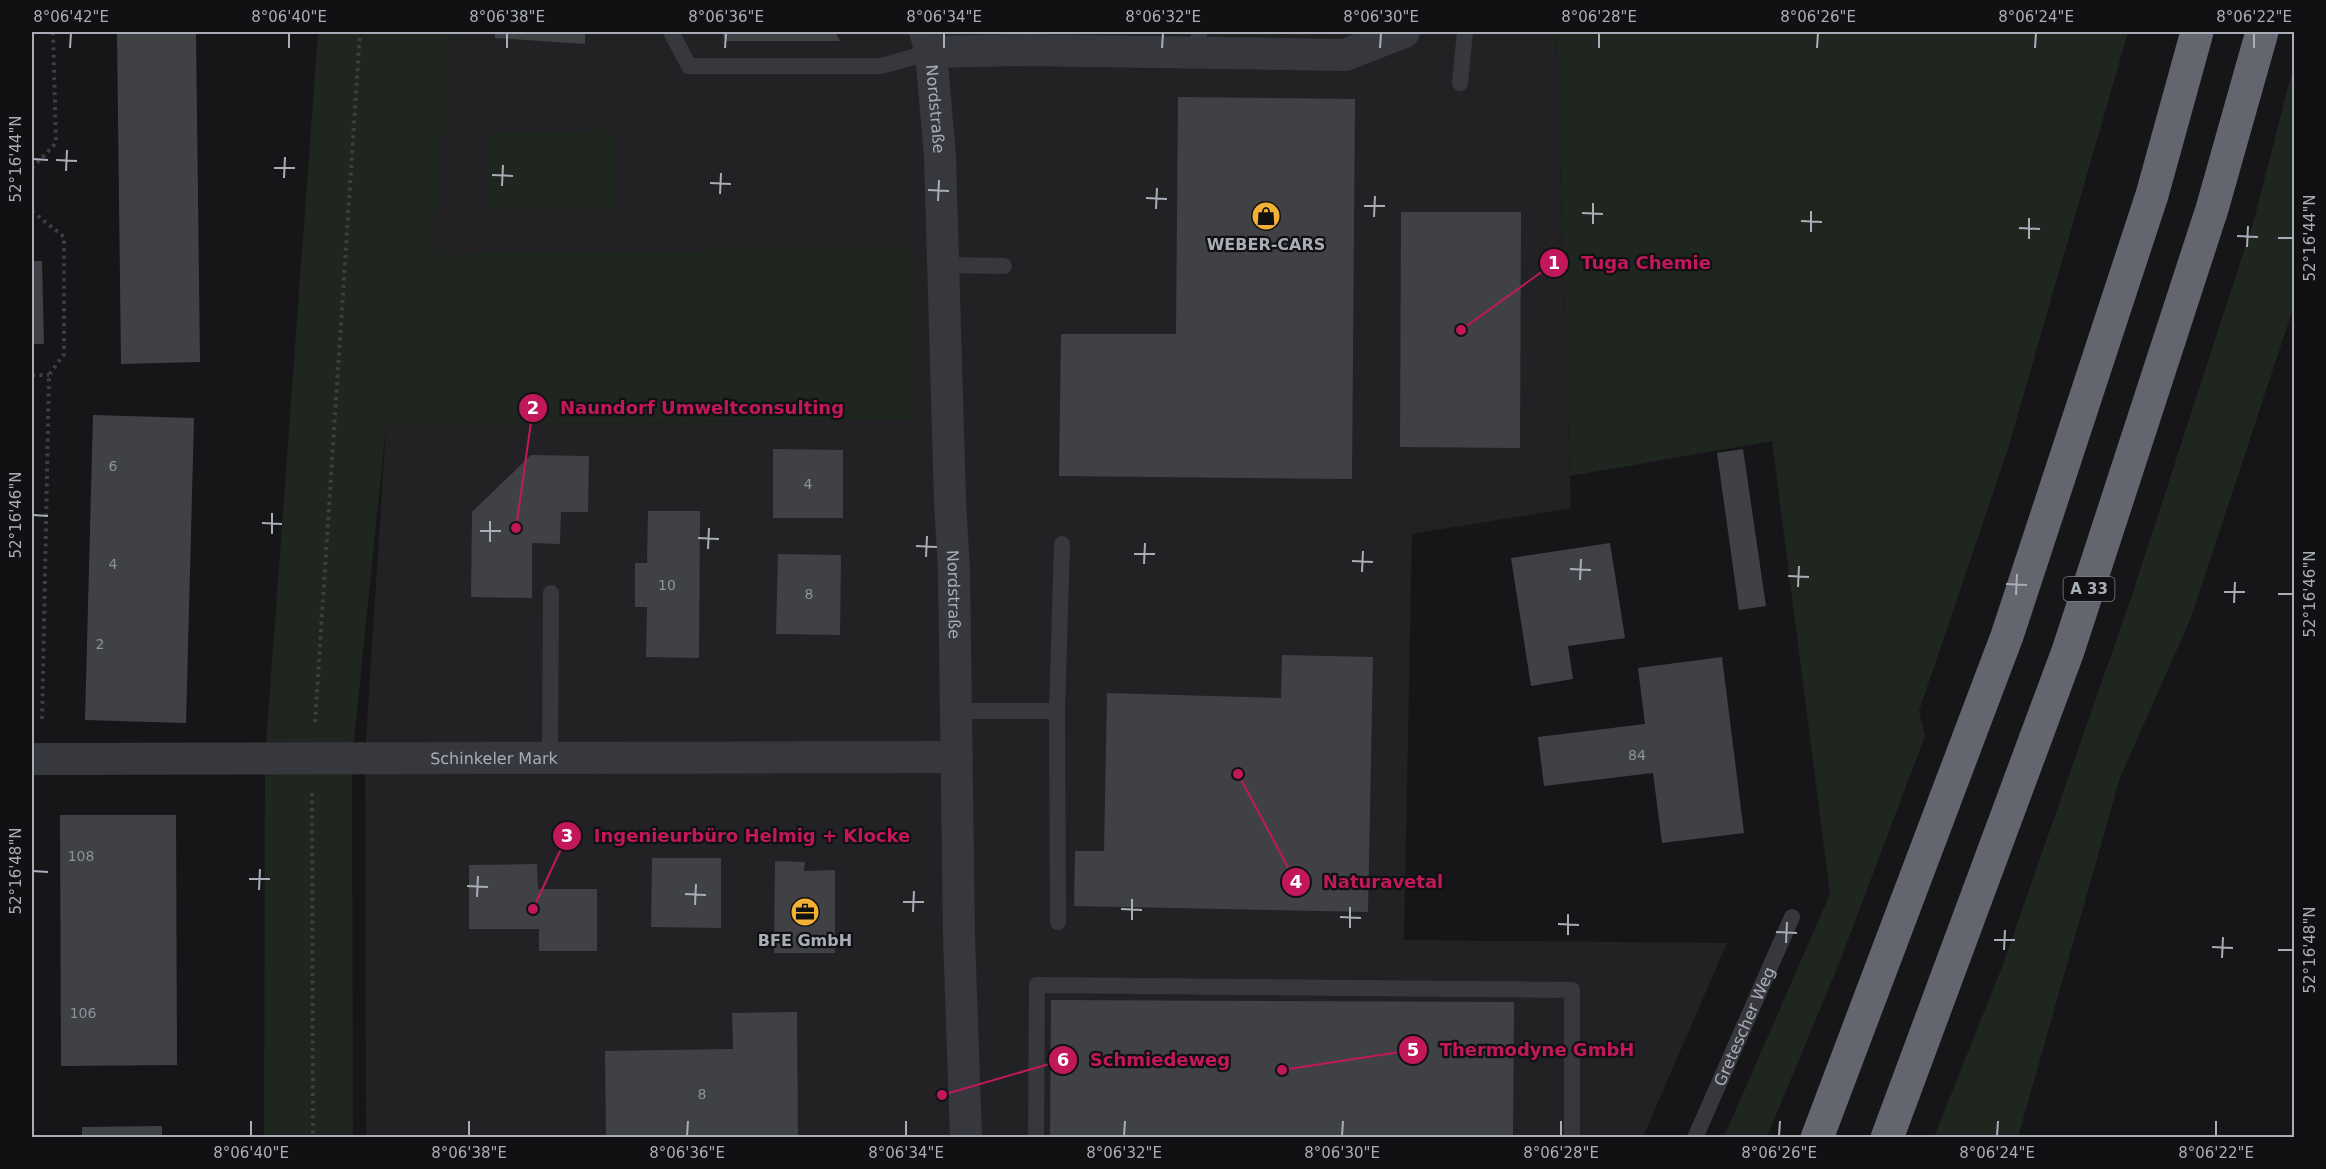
<svg xmlns="http://www.w3.org/2000/svg" width="2326" height="1169" font-family="'DejaVu Sans',sans-serif">
<rect width="100%" height="100%" fill="#161618"/>
<path fill="#222225" d="M451,32H1556L1571,508L1412,534L1404,940L1727,943L1643,1137L366,1138L365,755L386,426L912,419V248L432,255Z"/>
<g fill="#1e261f">
<path d="M318,32H451L433,254L912,248V419L386,426L352,761L353,1137L264,1138L265,758Z"/>
<path d="M1556,32H2128L2008,449L1919,711L1925,736L1840,961L1767,1137H1724L1830,894L1772,441L1570,476Z"/>
<path d="M2294,64V306L2190,620L2120,778L2018,1137H1934L2002,967L2131,598L2254,220Z"/>
<path d="M614,130L615,208L489,209L488,132Z"/>
</g>
<g fill="#404145">
<path d="M117,32H196L200,362L121,364Z"/>
<path d="M495,32H585V44L495,38Z"/>
<path d="M721,32H835L840,41H726Z"/>
<path d="M1178,97L1355,99L1352,479L1059,476L1061,334H1176Z"/>
<path d="M1401,212H1521L1520,448L1400,447Z"/>
<path d="M32,261H42L44,344H32Z"/>
<path d="M93,415L194,418L186,723L85,720Z"/>
<path d="M773,449L843,450V518H773Z"/>
<path d="M1743,449L1766,606L1739,610L1717,453Z"/>
<path d="M531,455L589,456L588,512H561L560,544L532,543V598L471,597L472,512Z"/>
<path d="M648,511H700L699,658L646,657L647,607H635V563H647Z"/>
<path d="M1610,543L1625,638L1568,646L1573,679L1531,686L1511,558Z"/>
<path d="M778,554L841,555L840,635L776,634Z"/>
<path d="M1282,655L1373,657L1368,912L1074,906L1075,851H1104L1107,693L1281,698Z"/>
<path d="M1722,657L1744,833L1662,843L1653,773L1544,786L1538,737L1645,724L1638,668Z"/>
<path d="M60,815H176L177,1065L61,1066Z"/>
<path d="M652,858H721V928L651,927Z"/>
<path d="M775,861L805,862L804,871L835,870V953H774Z"/>
<path d="M537,864L538,889H597V951H539V929H469V865Z"/>
<path d="M1051,1000L1514,1002L1513,1138H1050Z"/>
<path d="M797,1012L798,1138H606L605,1051L733,1049L732,1013Z"/>
<path d="M162,1126V1138H82V1127Z"/>
</g>
<g fill="none" stroke-linecap="round" stroke-linejoin="round">
<g stroke="#3d3f44" stroke-width="4" stroke-dasharray="3 4.5" stroke-linecap="butt">
<path d="M32,168L56,143L53,32"/>
<path d="M32,211L64,237V354L49,375L42,723"/>
<path d="M32,375H49"/>
<path d="M315,722L360,32"/>
<path d="M312,793L313,1138"/>
</g>
<g stroke="#37383d" stroke-width="16">
<path d="M671,32L689,66H881L931,52"/>
<path d="M1199,32V53"/>
<path d="M1460,83L1465,32"/>
<path d="M943,265L1004,266"/>
<path d="M957,711H1057L1058,922"/>
<path d="M1057,711L1062,544"/>
<path d="M550,757L551,593"/>
<path d="M1036,1138L1037,985L1572,990V1138"/>
<path id="s1" d="M1695,1138L1792,917"/>
</g>
<g stroke="#37383d" stroke-width="32">
<path id="s2" d="M925,32L931,52L940,157L950,501L954,571L959,936L966,1138"/>
<path d="M931,52L1023,50L1345,55L1404,32"/>
<path id="s3" d="M32,759L957,757"/>
</g>
<g stroke="#63666e" stroke-width="33">
<path d="M1817,1138L2007,636L2152,195L2197,32"/>
<path d="M1887,1138L2068,651L2212,209L2262,32"/>
</g>
</g>
<path fill="none" stroke="#a8adb8" stroke-width="2" d="M70,48L71,33M289,48V33M507,48V33M725,48L726,33M944,48V33M1162,48L1163,33M1380,48L1381,33M1599,48V33M1817,48L1818,33M2035,48L2036,33M2254,48V33M33,159L48,160M56,160L77,161M274,168H295M66,171L67,150M492,175L513,176M284,178L285,157M710,183L731,184M502,186L503,165M928,190L949,191M720,194L721,173M1146,198L1167,199M938,201L939,180M1364,206H1385M1156,209L1157,188M1582,213L1603,214M1374,217L1375,196M1801,221L1822,222M1593,224V203M2019,228L2040,229M1811,232V211M2237,236L2258,237M2278,238H2293M2029,239V218M2247,247L2248,226M33,515L48,516M262,523L282,524M480,531H501M272,534V513M698,538L719,539M490,542V521M916,546L937,547M708,549L709,528M1134,554H1155M926,557L927,536M1352,561L1373,562M1144,564L1145,543M1570,569L1591,570M1362,572L1363,551M1788,576L1809,577M1580,580L1581,559M2006,584L2027,585M1798,587L1799,566M2224,592H2245M2278,594H2293M2016,595L2017,574M2234,603L2235,582M33,871L48,872M249,879H270M467,886L488,887M259,890L260,869M685,894L706,895M477,897L478,876M903,902H924M695,905L696,884M1121,909L1142,910M913,912L914,891M1340,917L1361,918M1132,920V899M1558,924L1579,925M1350,928V907M1776,932L1797,933M1568,935V914M1994,940H2015M1786,943L1787,922M2212,947L2233,948M2004,950L2005,930M2278,950H2293M2222,958L2223,937M251,1136V1121M469,1136V1121M687,1136L688,1121M906,1136V1121M1124,1136L1125,1121M1342,1136L1343,1121M1561,1136V1121M1779,1136L1780,1121M1997,1136L1998,1121M2216,1136V1121"/>
<defs>
<g id="shop-disc" transform="scale(1.5)"><circle r="9.5" fill="#f2b134" stroke="#111113"/><path d="M-5-2.5h2.3a2.7 3.5 0 0 1 5.4 0H5L5.5 6h-11ZM-1.5-2.5h3a1.5 2.3 0 0 0-3 0Z" fill="#111"/></g>
<g id="office-disc" transform="scale(1.5)"><circle r="9.5" fill="#f2b134" stroke="#111113"/><path d="M-6-3h4V-5.5h4V-3h4V5H-6ZM-1-4.5V-3h2v-1.5ZM-6 0V1H6V0Z" fill="#111"/></g>
</defs>
<g fill-rule="evenodd">
<use href="#shop-disc" x="1266" y="216"/>
<use href="#office-disc" x="805" y="912"/>
</g>
<g text-anchor="middle" dominant-baseline="central" stroke-width="4.5" stroke-linejoin="round" paint-order="stroke">
<g font-size="14" fill="#8e929b">
<text x="113" y="466">6</text>
<text x="808" y="484">4</text>
<text x="113" y="564">4</text>
<text x="667" y="585">10</text>
<text x="809" y="594">8</text>
<text x="100" y="644">2</text>
<text x="1637" y="755">84</text>
<text x="81" y="856">108</text>
<text x="83" y="1013">106</text>
<text x="702" y="1094">8</text>
</g>
<rect fill="#111113" stroke="#7b7e86" stroke-width="1.5" x="2063.5" y="577" width="51" height="24" rx="4.5"/>
<g font-size="15" font-weight="bold" fill="#a8adb8">
<text x="2089" y="589">A 33</text>
</g>
<g font-size="16" fill="#a8adb8" stroke="#111113">
<text stroke="none"><textPath href="#s2" startOffset="78">Nordstraße</textPath></text>
<text stroke="none"><textPath href="#s2" startOffset="564">Nordstraße</textPath></text>
<text stroke="none"><textPath href="#s3" startOffset="462">Schinkeler Mark</textPath></text>
<text stroke="none"><textPath href="#s1" startOffset="122">Gretescher Weg</textPath></text>
</g>
<g font-size="16" font-weight="bold" fill="#a8adb8" stroke="#111113">
<text x="1266" y="244">WEBER-CARS</text>
<text x="805" y="940">BFE GmbH</text>
</g>
</g>
<path fill="none" stroke="#c2185b" stroke-width="2" d="M1461 330L1554 263M516 528L533 408M533 909L567 836M1238 774L1296 882M1282 1070L1413 1050M942 1095L1063 1060"/>
<g fill="#c2185b" stroke="#111113" stroke-width="2">
<circle cx="1461" cy="330" r="6"/>
<circle cx="516" cy="528" r="6"/>
<circle cx="533" cy="909" r="6"/>
<circle cx="1238" cy="774" r="6"/>
<circle cx="1282" cy="1070" r="6"/>
<circle cx="942" cy="1095" r="6"/>
<circle cx="1554" cy="263" r="15"/>
<circle cx="533" cy="408" r="15"/>
<circle cx="567" cy="836" r="15"/>
<circle cx="1296" cy="882" r="15"/>
<circle cx="1413" cy="1050" r="15"/>
<circle cx="1063" cy="1060" r="15"/>
</g>
<g font-size="18" text-anchor="middle" font-weight="bold" fill="#fff">
<text x="1554" y="269">1</text>
<text x="533" y="414">2</text>
<text x="567" y="842">3</text>
<text x="1296" y="888">4</text>
<text x="1413" y="1056">5</text>
<text x="1063" y="1066">6</text>
</g>
<g font-size="18" text-anchor="middle" font-weight="bold" fill="#c2185b" stroke="#111113" stroke-width="4.5" stroke-linejoin="round" paint-order="stroke">
<text x="1646" y="269">Tuga Chemie</text>
<text x="702" y="414">Naundorf Umweltconsulting</text>
<text x="752" y="842">Ingenieurbüro Helmig + Klocke</text>
<text x="1383" y="888">Naturavetal</text>
<text x="1537" y="1056">Thermodyne GmbH</text>
<text x="1160" y="1066">Schmiedeweg</text>
</g>
<rect width="2326" height="1169" fill="none" stroke="#111113" stroke-width="66"/>
<rect x="33" y="33" width="2260" height="1103" fill="none" stroke="#a8adb8" stroke-width="2"/>
<g font-size="15" text-anchor="middle" fill="#a8adb8">
<text x="71" y="22">8°06'42"E</text>
<text x="289" y="22">8°06'40"E</text>
<text x="507" y="22">8°06'38"E</text>
<text x="726" y="22">8°06'36"E</text>
<text x="944" y="22">8°06'34"E</text>
<text x="1163" y="22">8°06'32"E</text>
<text x="1381" y="22">8°06'30"E</text>
<text x="1599" y="22">8°06'28"E</text>
<text x="1818" y="22">8°06'26"E</text>
<text x="2036" y="22">8°06'24"E</text>
<text x="2254" y="22">8°06'22"E</text>
<text transform="translate(16 159) rotate(-90)" y="5">52°16'44"N</text>
<text transform="translate(2310 238) rotate(-90)" y="5">52°16'44"N</text>
<text transform="translate(16 515) rotate(-90)" y="5">52°16'46"N</text>
<text transform="translate(2310 594) rotate(-90)" y="5">52°16'46"N</text>
<text transform="translate(16 871) rotate(-90)" y="5">52°16'48"N</text>
<text transform="translate(2310 950) rotate(-90)" y="5">52°16'48"N</text>
<text x="251" y="1158">8°06'40"E</text>
<text x="469" y="1158">8°06'38"E</text>
<text x="687" y="1158">8°06'36"E</text>
<text x="906" y="1158">8°06'34"E</text>
<text x="1124" y="1158">8°06'32"E</text>
<text x="1342" y="1158">8°06'30"E</text>
<text x="1561" y="1158">8°06'28"E</text>
<text x="1779" y="1158">8°06'26"E</text>
<text x="1997" y="1158">8°06'24"E</text>
<text x="2216" y="1158">8°06'22"E</text>
</g>
</svg>
